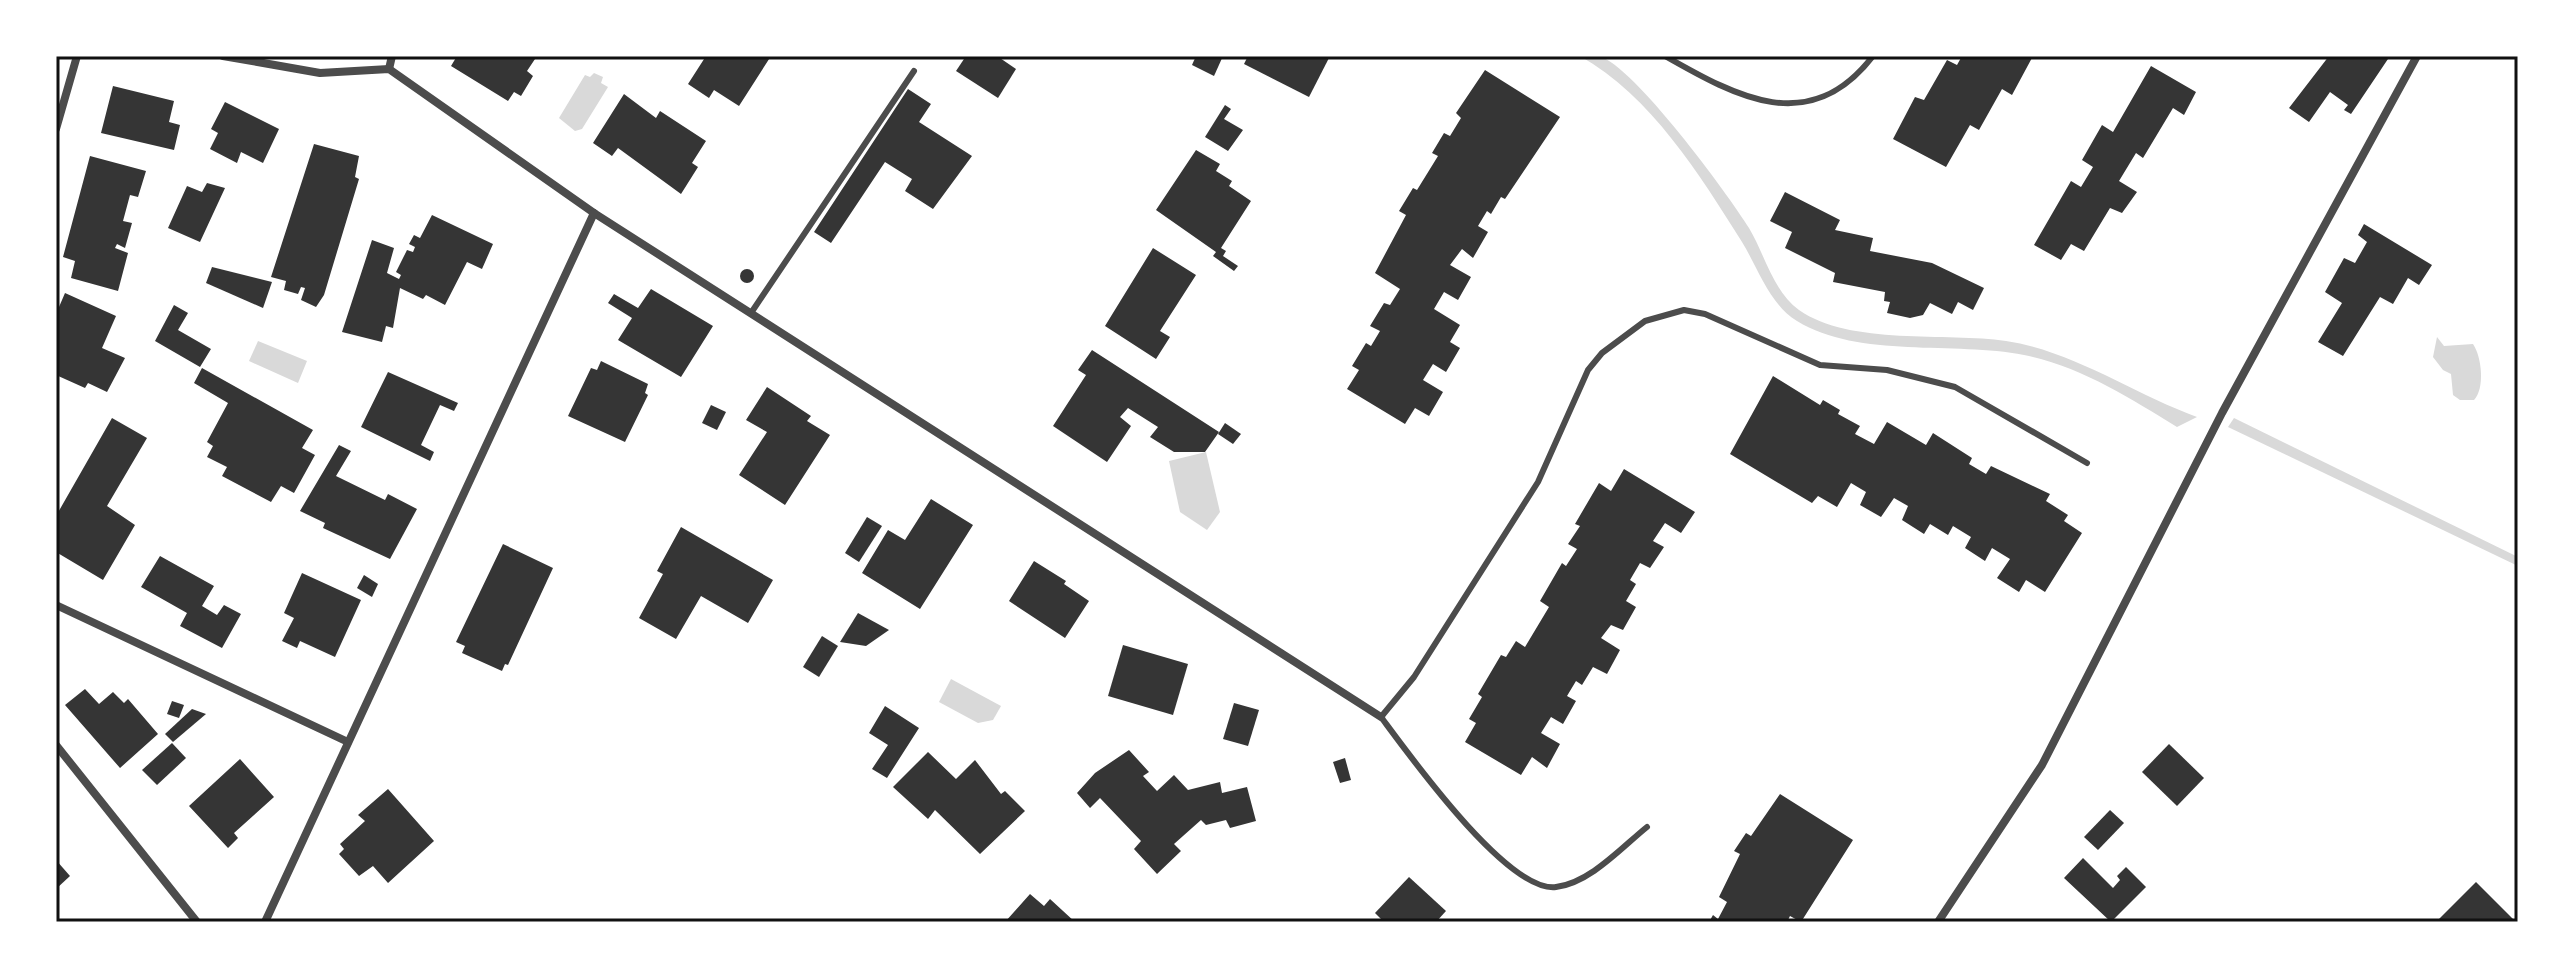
<svg xmlns="http://www.w3.org/2000/svg" width="2574" height="978" font-family="'Golos Text',sans-serif">
<rect width="100%" height="100%" fill="#fff"/>
<g fill="#d9d9d9">
<path d="M1580,56C1586,56 1594,55 1599,56C1634,66 1728,194 1749,228C1765,255 1773,291 1799,310C1850,346 1947,332 2006,341C2073,351 2134,394 2197,417L2177,427C2130,398 2080,366 2024,355C1955,341 1859,359 1797,321C1770,305 1758,268 1742,242C1700,175 1651,96 1580,56Z"/>
<path d="M594,73L603,77L601,83L608,87L582,129L575,131L559,118L585,75L590,77Z"/>
<path d="M2437,337L2444,346L2473,344C2482,357 2485,389 2474,400H2460L2453,395L2451,374L2443,370L2433,357Z"/>
<path d="M258,341L307,361L298,383L249,361Z"/>
<path d="M2234,418L2518,557V566L2228,427Z"/>
<path d="M1206,452L1220,512L1207,530L1180,512L1169,461Z"/>
<path d="M951,679L1001,706L993,720L978,723L939,702Z"/>
</g>
<g fill="#353535">
<path d="M457,56H537L527,71L533,76L521,96L514,92L508,101L451,66Z"/>
<path d="M706,56H771L739,106L714,90L709,98L688,84Z"/>
<path d="M966,56H997L1016,69L998,98L956,71Z"/>
<path d="M1196,56H1223L1214,76L1192,65Z"/>
<path d="M1248,56H1330L1309,97L1244,64Z"/>
<path d="M1962,56H2033L2012,95L2002,89L1979,130L1970,125L1946,167L1893,139L1915,97L1924,100L1947,60L1957,65Z"/>
<path d="M2329,56H2390L2351,114L2344,110L2348,105L2330,92L2309,122L2289,108Z"/>
<path d="M2151,66L2196,92L2184,115L2173,108L2143,158L2136,153L2119,181L2137,192L2122,213L2110,208L2084,251L2071,244L2061,260L2034,245L2071,181L2081,187L2093,167L2082,160L2102,125L2113,132Z"/>
<path d="M1485,70L1560,117L1505,199L1501,197L1491,214L1487,211L1478,226L1488,232L1473,258L1462,249L1450,265L1471,277L1458,300L1444,292L1434,309L1460,325L1450,342L1460,348L1446,372L1433,364L1423,380L1443,392L1429,416L1415,408L1405,424L1347,389L1359,370L1352,366L1366,343L1371,346L1380,331L1370,326L1384,303L1390,305L1400,289L1375,273L1406,215L1399,211L1413,188L1417,190L1438,156L1432,153L1444,133L1450,136L1461,118L1456,113Z"/>
<path d="M113,86L174,101L169,122L180,125L174,150L101,133Z"/>
<path d="M908,89L931,104L919,122L972,156L933,209L905,191L912,179L885,162L831,243L814,232Z"/>
<path d="M624,94L656,118L660,111L706,141L692,163L698,167L681,194L618,148L612,156L593,143Z"/>
<path d="M225,102L279,129L263,163L241,152L237,163L210,149L218,133L211,129Z"/>
<path d="M1225,105L1231,109L1224,119L1243,130L1228,151L1205,137Z"/>
<path d="M314,144L359,156L355,177L359,179L324,295L316,307L301,300L305,288L301,287L298,294L284,290L286,281L271,277Z"/>
<path d="M1196,150L1220,164L1216,171L1232,181L1229,186L1251,201L1221,248L1226,251L1223,256L1238,266L1234,271L1213,256L1216,252L1156,210Z"/>
<path d="M90,156L146,171L138,197L130,195L123,221L132,223L125,248L117,244L115,248L128,253L118,291L71,278L75,261L63,257Z"/>
<path d="M207,183L225,188L200,242L168,228L187,186L202,192Z"/>
<path d="M1785,192L1840,220L1835,230L1873,238L1870,251L1932,263L1984,288L1973,310L1958,302L1952,314L1930,303L1923,315L1910,318L1887,313L1890,302L1884,301L1885,292L1833,282L1835,273L1785,248L1792,232L1770,221Z"/>
<path d="M432,215L493,244L482,269L467,262L445,305L426,295L423,299L400,288L393,328L386,326L382,342L342,332L372,240L394,248L387,273L399,279L401,275L396,272L407,250L413,252L415,247L409,244L414,235L420,238Z"/>
<path d="M2364,224L2432,265L2419,285L2408,278L2393,304L2380,297L2343,356L2318,342L2342,303L2325,292L2344,258L2355,263L2367,242L2358,235Z"/>
<path d="M1153,248L1196,275L1160,331L1170,337L1156,359L1105,326Z"/>
<path d="M212,267L272,282L263,308L206,283Z"/>
<circle cx="747" cy="276" r="7"/>
<path d="M651,289L713,326L681,377L618,340L632,318L608,303L614,294L638,308Z"/>
<path d="M65,293L116,316L102,348L125,358L107,392L88,383L85,388L56,375V314Z"/>
<path d="M174,305L188,313L178,330L211,349L200,367L155,341Z"/>
<path d="M1092,350L1219,432L1205,452H1174L1150,437L1158,427L1128,408L1120,417L1131,426L1107,462L1053,426L1086,375L1078,370Z"/>
<path d="M601,361L648,384L645,393L648,395L625,442L568,416L591,368L597,370Z"/>
<path d="M202,368L313,430L302,448L315,455L294,493L281,486L271,502L222,476L227,467L207,457L213,446L207,442L228,403L194,383Z"/>
<path d="M388,372L458,403L454,411L440,405L421,445L434,452L430,461L361,427Z"/>
<path d="M1773,376L1820,405L1823,400L1840,410L1838,414L1860,426L1855,434L1874,444L1887,422L1926,445L1933,433L1972,458L1969,464L1986,474L1991,466L2050,494L2046,501L2068,515L2064,521L2082,533L2045,592L2026,580L2019,592L1997,578L2010,559L1992,548L1985,561L1965,548L1971,537L1953,526L1948,535L1930,524L1924,534L1902,520L1908,506L1894,498L1881,517L1860,505L1866,492L1851,483L1837,507L1818,496L1812,503L1730,454Z"/>
<path d="M767,387L811,416L807,421L830,435L785,505L739,475L767,432L746,420Z"/>
<path d="M711,405L726,412L717,430L702,423Z"/>
<path d="M112,418L147,438L107,506L135,525L103,580L56,552V516Z"/>
<path d="M1225,423L1241,434L1233,444L1218,434Z"/>
<path d="M339,445L351,451L336,476L385,500L388,494L417,509L390,559L323,528L325,523L300,511Z"/>
<path d="M1624,469L1695,512L1681,533L1665,523L1653,541L1664,547L1650,568L1640,563L1630,580L1636,584L1626,601L1636,607L1623,630L1611,625L1601,638L1620,650L1607,674L1593,667L1582,685L1576,681L1567,696L1576,701L1563,724L1551,717L1541,733L1560,744L1547,768L1532,757L1521,775L1465,742L1476,723L1469,719L1482,697L1478,694L1501,655L1506,657L1516,641L1525,647L1549,607L1540,601L1562,563L1566,566L1577,549L1568,544L1580,526L1575,524L1599,483L1611,491Z"/>
<path d="M931,499L973,525L920,609L862,573L888,530L905,540Z"/>
<path d="M867,517L882,526L859,562L845,553Z"/>
<path d="M681,527L773,580L748,623L701,596L676,639L639,618L663,574L657,571Z"/>
<path d="M503,544L553,568L508,665L505,664L502,671L462,653L465,646L456,642Z"/>
<path d="M160,556L214,586L202,606L217,615L224,605L241,614L222,648L180,626L187,613L141,587Z"/>
<path d="M1034,561L1066,581L1064,584L1089,601L1065,638L1009,601Z"/>
<path d="M302,573L361,600L335,657L300,641L297,648L282,641L294,618L284,613Z"/>
<path d="M364,575L378,584L372,597L357,588Z"/>
<path d="M858,613L889,630L866,646L840,642Z"/>
<path d="M822,636L838,646L819,677L803,667Z"/>
<path d="M1123,645L1188,664L1173,715L1108,696Z"/>
<path d="M85,689L99,704L113,692L124,703L128,699L158,734L120,768L65,705Z"/>
<path d="M172,701L184,705L179,718L167,714Z"/>
<path d="M1234,703L1259,710L1248,746L1223,739Z"/>
<path d="M885,706L919,728L887,778L872,769L888,745L869,733Z"/>
<path d="M192,709L206,714L173,742L165,734Z"/>
<path d="M172,743L186,758L157,785L142,770Z"/>
<path d="M2169,744L2204,778L2177,806L2142,772Z"/>
<path d="M1129,750L1149,772L1143,776L1157,791L1174,775L1188,790L1220,782L1222,793L1247,787L1256,821L1230,828L1226,820L1206,825L1201,820L1174,844L1181,851L1157,874L1134,849L1141,841L1100,798L1090,808L1077,793L1095,773Z"/>
<path d="M928,752L956,779L975,760L1001,794L1005,791L1025,811L980,854L935,810L928,819L893,787Z"/>
<path d="M1345,758L1351,780L1340,783L1333,762Z"/>
<path d="M240,759L274,797L234,833L238,838L228,848L189,806Z"/>
<path d="M388,789L434,841L388,883L373,866L359,876L339,854L344,849L340,844L365,821L358,815Z"/>
<path d="M1780,794L1853,840L1801,922L1790,916L1787,922H1709L1713,915L1718,919L1727,902L1719,897L1740,854L1734,851L1746,833L1751,836Z"/>
<path d="M2110,810L2124,823L2098,850L2084,837Z"/>
<path d="M2083,858L2113,888L2120,880L2117,876L2126,867L2146,887L2111,922L2064,878Z"/>
<path d="M56,860L70,876L56,889Z"/>
<path d="M1409,877L1446,911L1436,922H1384L1375,913Z"/>
<path d="M2476,882L2516,922H2436Z"/>
<path d="M1030,894L1044,906L1050,899L1075,922H1005Z"/>
</g>
<g fill="none" stroke-linecap="round" stroke-linejoin="round">
<g stroke="#4c4c4c" stroke-width="6">
<path d="M1665,56C1737,97 1810,138 1873,56"/>
<path d="M751,313L914,71"/>
<path d="M1647,827C1622,847 1590,883 1556,887C1508,893 1410,756 1381,717L1414,677L1538,482L1588,370L1602,353L1645,321L1684,310L1705,314L1820,365L1887,370L1955,387L2087,463"/>
</g>
<g stroke="#4c4c4c" stroke-width="8">
<path d="M223,56L320,73L389,69L594,213L1381,717"/>
<path d="M389,69L392,56"/>
<path d="M56,129L77,56"/>
<path d="M56,605L348,742"/>
<path d="M56,745L197,922"/>
<path d="M265,922L594,213"/>
<path d="M1938,922L2042,765L2222,413L2417,56"/>
</g>
</g>
<rect width="2574" height="978" fill="none" stroke="#ffffff" stroke-width="116"/>
<rect x="58" y="58" width="2458" height="862" fill="none" stroke="#111" stroke-width="3"/>
</svg>
